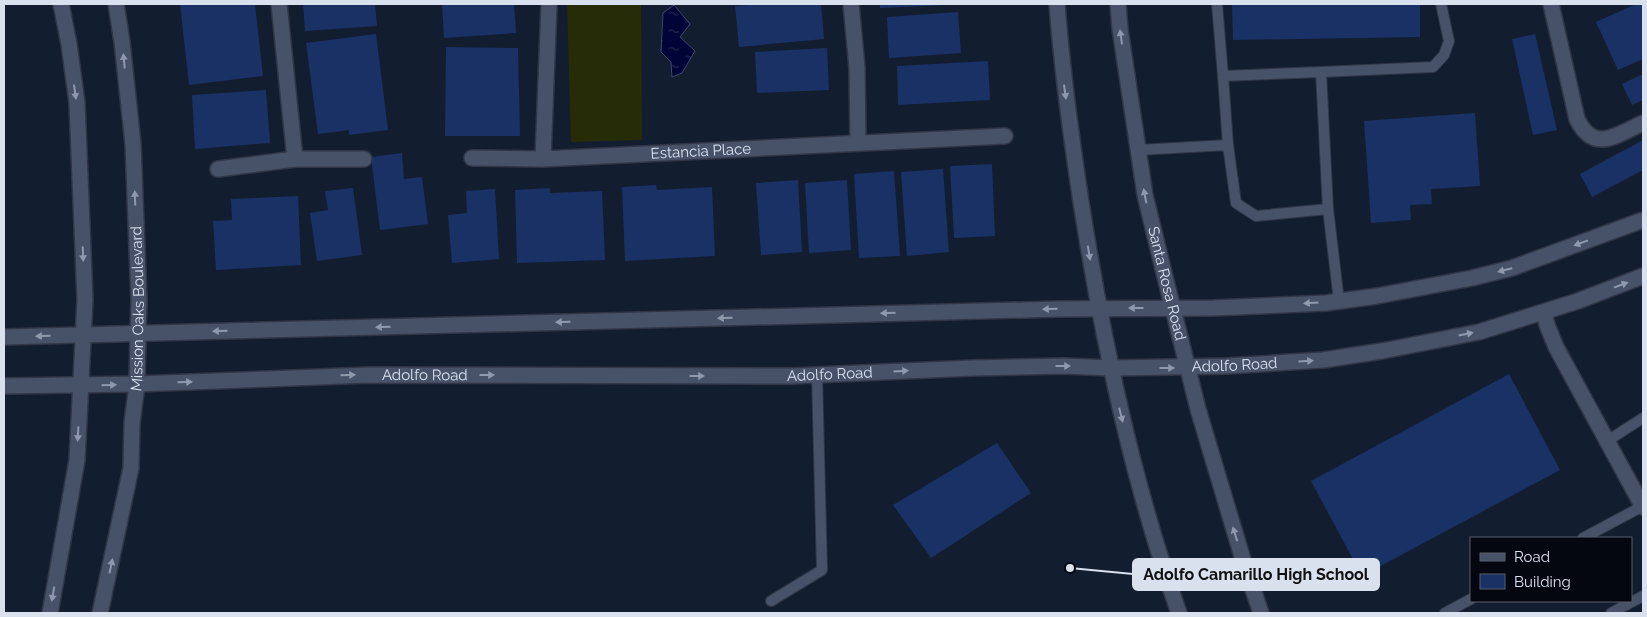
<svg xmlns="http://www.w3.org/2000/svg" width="1647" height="617" font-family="Raleway,sans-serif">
<defs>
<pattern id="water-ripples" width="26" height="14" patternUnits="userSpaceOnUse" patternTransform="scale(1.25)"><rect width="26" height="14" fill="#000436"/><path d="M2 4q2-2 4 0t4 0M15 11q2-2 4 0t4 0" fill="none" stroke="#252853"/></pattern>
</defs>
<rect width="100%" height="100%" fill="#131d30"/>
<path fill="#262d06" d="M567,4H641L642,140L571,142Z"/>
<path fill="url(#water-ripples)" stroke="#41466d" d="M674,5L690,24L680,37L695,51L682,73L672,77L671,62L661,52L663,13Z"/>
<g fill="#1a3165">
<path d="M180,4H255L263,76L189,85Z"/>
<path d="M303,4H375L377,26L305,31Z"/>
<path d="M442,4H514L516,33L444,38Z"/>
<path d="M764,4H821L824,39L739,47L735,6Z"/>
<path d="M880,4H948V5L880,8Z"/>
<path d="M1232,4H1420V37L1233,40Z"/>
<path d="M1636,4H1643V59L1618,70L1596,22Z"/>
<path d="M958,12L961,53L889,58L887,17Z"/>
<path d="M376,34L388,130L349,135V130L318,134L306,43Z"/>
<path d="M1535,34L1557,130L1533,135L1512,39Z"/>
<path d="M446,47L518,48L520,136H445Z"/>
<path d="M827,48L829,90L757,93L755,52Z"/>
<path d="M988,61L990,100L898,105L897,66Z"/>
<path d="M1643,74V100L1632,105L1622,84Z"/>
<path d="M266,90L270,143L195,149L192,95Z"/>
<path d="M1475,113L1480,186L1431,189L1432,204L1410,205L1411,220L1371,223L1364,121Z"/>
<path d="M1643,140V170L1592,197L1580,174Z"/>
<path d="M402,153L404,179L422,177L428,224L380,230L371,157Z"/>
<path d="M992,164L995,236L954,238L950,166Z"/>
<path d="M943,169L949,252L907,256L901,172Z"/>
<path d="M894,171L900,256L859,258L854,174Z"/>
<path d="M798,180L802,252L761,255L756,183Z"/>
<path d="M847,180L851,250L809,253L805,183Z"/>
<path d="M656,185L657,190L712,187L715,256L625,261L622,187Z"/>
<path d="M353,188L362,255L317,261L310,213L328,210L325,191Z"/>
<path d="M550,188V193L602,191L605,260L517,263L515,190Z"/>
<path d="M495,189L499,259L452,263L448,215L467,213L466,191Z"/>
<path d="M298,196L301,265L216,270L213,221L232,220L231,199Z"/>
<path d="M1509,374L1560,470L1362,576L1311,481Z"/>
<path d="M997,443L1031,493L931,558L893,505Z"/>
</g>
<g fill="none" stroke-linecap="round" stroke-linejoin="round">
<g stroke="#313647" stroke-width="12">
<g id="lane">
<path d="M1217,4L1223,76"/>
<path d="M1321,72L1433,67L1444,55L1449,41L1441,4"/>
<path d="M1228,145L1223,76L1321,72L1328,209"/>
<path d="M1138,150L1228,145L1236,203L1256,216L1328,209L1339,301"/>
<path d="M1607,441L1643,418"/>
<path d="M1583,538L1643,506"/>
<path d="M771,601L822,570L817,375"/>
<path d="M1445,613L1471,599"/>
<path d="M1611,613L1643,596"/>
</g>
</g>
<g stroke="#313647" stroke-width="18">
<g id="street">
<path d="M279,4L295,159"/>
<path d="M851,4L857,68L858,142"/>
<path d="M1551,4L1577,119C1594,154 1616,135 1643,123"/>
<path id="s1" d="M472,158L543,159L1005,136"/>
<path d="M543,159L549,4"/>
<path d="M218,169L295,159H364"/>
<path d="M1544,313L1547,325L1556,347L1643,507"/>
</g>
</g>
<g stroke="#313647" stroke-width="18">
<g id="secondary">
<path d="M1057,4C1062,71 1071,136 1081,202C1103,342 1132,480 1179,613"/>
<path id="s2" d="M1118,4L1120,29L1145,195L1165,277L1198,409L1244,563L1261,613"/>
<path d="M4,337L1059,309L1213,308L1326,303L1377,296L1472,278L1512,268L1643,220"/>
<path id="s3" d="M4,386L137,384L369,375L792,376L973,368L1064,366L1111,368L1227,366L1323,360L1382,351L1479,332L1578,301L1643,276"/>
<path d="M50,613L77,460L85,300L77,103L69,44L61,4"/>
<path id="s4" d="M100,613L131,468L132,423L137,384L138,334L139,300L133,144L122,42L116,4"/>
</g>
</g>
<use href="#lane" stroke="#475269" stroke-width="10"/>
<use href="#street" stroke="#475269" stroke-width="15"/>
<use href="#secondary" stroke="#475269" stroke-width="15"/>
</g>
<defs><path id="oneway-solid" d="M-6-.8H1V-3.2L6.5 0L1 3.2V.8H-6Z" transform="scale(1.25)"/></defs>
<g fill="#9099ac">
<use href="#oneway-solid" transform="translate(1121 37) rotate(-98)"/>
<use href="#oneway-solid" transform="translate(124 61) rotate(-96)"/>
<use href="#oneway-solid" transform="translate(75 92) rotate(82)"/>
<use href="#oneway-solid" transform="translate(1065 92) rotate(82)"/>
<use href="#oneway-solid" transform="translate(1145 196) rotate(-101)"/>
<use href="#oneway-solid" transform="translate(135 198) rotate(-92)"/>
<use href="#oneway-solid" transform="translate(1581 243) rotate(160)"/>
<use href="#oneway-solid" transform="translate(1089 253) rotate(81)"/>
<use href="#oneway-solid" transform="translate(83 254) rotate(88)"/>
<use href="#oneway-solid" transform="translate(1505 270) rotate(166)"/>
<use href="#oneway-solid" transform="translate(1621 285) rotate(-21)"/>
<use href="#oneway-solid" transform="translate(1311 303) rotate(177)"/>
<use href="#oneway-solid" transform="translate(1136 308) rotate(180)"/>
<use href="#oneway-solid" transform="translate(1050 309) rotate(178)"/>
<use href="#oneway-solid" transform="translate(888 313) rotate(178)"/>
<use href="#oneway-solid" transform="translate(725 318) rotate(178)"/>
<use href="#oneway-solid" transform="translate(563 322) rotate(178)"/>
<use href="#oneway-solid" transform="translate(383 327) rotate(178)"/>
<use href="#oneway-solid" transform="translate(220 331) rotate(178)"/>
<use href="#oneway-solid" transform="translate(1466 334) rotate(-11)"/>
<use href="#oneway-solid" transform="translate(43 336) rotate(179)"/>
<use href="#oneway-solid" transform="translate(1306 361) rotate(-4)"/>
<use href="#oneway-solid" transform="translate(1063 366)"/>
<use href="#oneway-solid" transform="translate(1167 368)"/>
<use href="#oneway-solid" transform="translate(901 371) rotate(-3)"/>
<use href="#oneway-solid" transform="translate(348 375) rotate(-2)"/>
<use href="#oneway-solid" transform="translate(487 375)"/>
<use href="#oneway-solid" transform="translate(697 376)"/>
<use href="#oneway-solid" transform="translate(185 382) rotate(-2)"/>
<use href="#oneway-solid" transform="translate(109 385) rotate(-1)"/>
<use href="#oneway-solid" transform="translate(1121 415) rotate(76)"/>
<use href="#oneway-solid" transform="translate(78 434) rotate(93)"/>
<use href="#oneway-solid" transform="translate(1235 534) rotate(-107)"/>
<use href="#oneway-solid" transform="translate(111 566) rotate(-78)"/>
<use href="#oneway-solid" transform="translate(53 594) rotate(100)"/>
</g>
<g text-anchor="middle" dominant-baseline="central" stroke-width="4" stroke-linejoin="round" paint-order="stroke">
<g font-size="15" fill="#d9e0ee" stroke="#040710">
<text stroke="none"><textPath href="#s1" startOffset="229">Estancia Place</textPath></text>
<text stroke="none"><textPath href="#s2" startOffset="284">Santa Rosa Road</textPath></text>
<text stroke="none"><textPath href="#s4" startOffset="308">Mission Oaks Boulevard</textPath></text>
<text stroke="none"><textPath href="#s3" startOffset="1231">Adolfo Road</textPath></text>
<text stroke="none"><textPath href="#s3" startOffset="826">Adolfo Road</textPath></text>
<text stroke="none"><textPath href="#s3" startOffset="421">Adolfo Road</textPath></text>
</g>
</g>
<path fill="none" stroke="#d9e0ee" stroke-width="2" d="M1070 568L1133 574"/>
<circle fill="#d9e0ee" stroke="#040710" stroke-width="2" cx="1070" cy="568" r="5"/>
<rect fill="#d9e0ee" stroke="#d9e0ee" stroke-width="2" x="1133" y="559" width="246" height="31" rx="5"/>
<g font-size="16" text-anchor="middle" font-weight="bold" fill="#111">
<text x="1256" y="580">Adolfo Camarillo High School</text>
</g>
<rect width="1647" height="617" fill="none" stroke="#d9e0ee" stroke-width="10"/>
<rect x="1470" y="537" width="162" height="65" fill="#040710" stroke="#595e69"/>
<rect x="1480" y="553" width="25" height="8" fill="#475269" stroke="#595e69"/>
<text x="1514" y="562" font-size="15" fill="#d9e0ee">Road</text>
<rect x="1480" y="574" width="25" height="15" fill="#1a3165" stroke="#595e69"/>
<text x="1514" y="587" font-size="15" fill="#d9e0ee">Building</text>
</svg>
